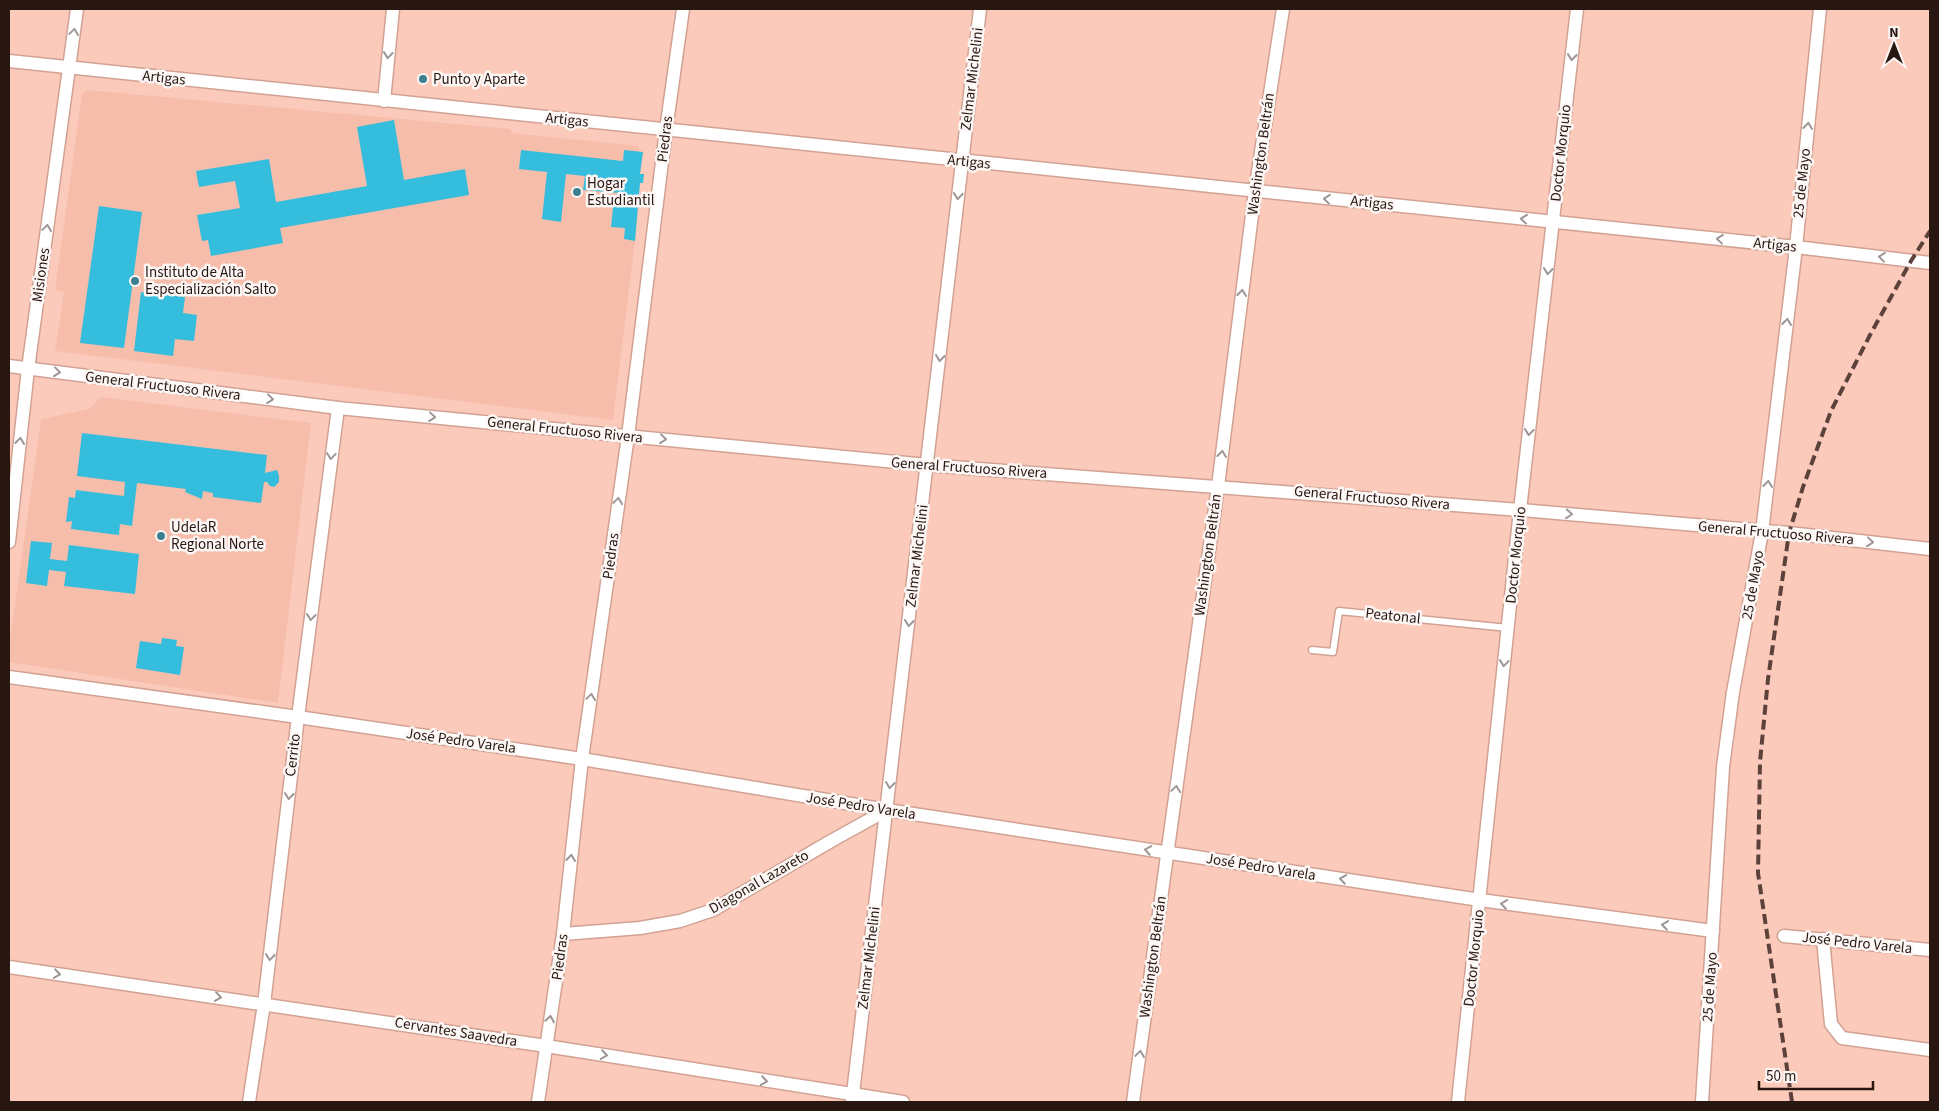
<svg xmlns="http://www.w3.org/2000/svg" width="1939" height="1111" font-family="'Source Sans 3',sans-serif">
<rect width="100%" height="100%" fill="#fccaba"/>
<g fill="#f6bdab">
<path d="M87,90L511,129V133L639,146L638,151L643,152L640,174H644L643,183H640L638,200L639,201L635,241L613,420L55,351L64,292L55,290L82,94Z"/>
<path d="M101,397L311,423L278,703L9,662V648L41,419L89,409Z"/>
</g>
<g fill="#34bddd">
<path d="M394,120L404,180L465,169L469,195L280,228L283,243L211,256L208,240L202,241L197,215L240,208L235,181L199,187L196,171L269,159L276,202L367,186L357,127Z"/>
<path d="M521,150L623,161L624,150L643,152L640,174H644L643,183H640L635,241L624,239L625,228L611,227L614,198L618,199L619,193L583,190L585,176L566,174L561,222L542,219L547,172L519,169Z"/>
<path d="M99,206L142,212L124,348L80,343Z"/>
<path d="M141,292L185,297L183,313L197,315L194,341L175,339L173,356L134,351Z"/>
<path d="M82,433L267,455L265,473L277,470L279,476V482L274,487L270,486L267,482H264L261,503L213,497V493L203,491L202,499L185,492L186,489L137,483L132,526L120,524L119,535L71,529L72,521L66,522L69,497L75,498L76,490L124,496L125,482L77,476Z"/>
<path d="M31,541L52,543L50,559L67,561L69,545L139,554L135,594L64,586L66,572L49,570L47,586L26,583Z"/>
<path d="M162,638L177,640L176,646L184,647L180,675L136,668L140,641L161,644Z"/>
</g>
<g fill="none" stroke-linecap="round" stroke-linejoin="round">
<g stroke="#d1a293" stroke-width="9">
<path id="service" d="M1312,650L1333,652L1339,611L1508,628"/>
</g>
<g stroke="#d1a293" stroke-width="15">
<g id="minor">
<path d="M9,61L1796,247L1930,263"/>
<path d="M384,101L393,9"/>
<path d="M9,366L338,408L927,465L1520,510L1789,533L1930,549"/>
<path d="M9,542L28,369L77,9"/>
<path d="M9,677L298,717L582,759L887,810L1480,900L1713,931"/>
<path d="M563,934L640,928L680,921L713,910L831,841L887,810"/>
<path d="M1784,936L1930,950"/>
<path d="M1823,939L1831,1024L1842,1038L1930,1050"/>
<path d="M9,967L546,1046L903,1102"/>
<path d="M249,1102L264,1004L298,717L338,408"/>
<path d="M538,1102L563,934L582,759L628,436L666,130L683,9"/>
<path d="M852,1102L980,9"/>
<path d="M1133,1102L1218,486L1255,191L1283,9"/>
<path d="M1458,1102L1520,510L1577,9"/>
<path d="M1702,1102L1723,767L1733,692L1762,532L1796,247L1820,9"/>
</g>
</g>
<use href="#service" stroke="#fff" stroke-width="6"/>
<use href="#minor" stroke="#fff" stroke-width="12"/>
<path stroke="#5c423b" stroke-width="4" stroke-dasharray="10 5" stroke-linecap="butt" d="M1792,1102L1758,873L1760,762L1768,679L1789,533L1803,487L1831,411L1870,335L1911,261L1930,231"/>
</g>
<defs><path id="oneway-chevron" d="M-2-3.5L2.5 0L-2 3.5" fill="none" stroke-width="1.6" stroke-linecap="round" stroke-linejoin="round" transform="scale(1.25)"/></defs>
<g stroke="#9e9694">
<use href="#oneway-chevron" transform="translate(74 32) rotate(-82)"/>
<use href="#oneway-chevron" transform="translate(388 55) rotate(96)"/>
<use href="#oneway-chevron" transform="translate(1572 57) rotate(96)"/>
<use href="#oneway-chevron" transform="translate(1808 126) rotate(-84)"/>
<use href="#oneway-chevron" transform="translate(958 196) rotate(97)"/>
<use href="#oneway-chevron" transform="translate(1327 199) rotate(-174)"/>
<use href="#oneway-chevron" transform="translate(1524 219) rotate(-174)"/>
<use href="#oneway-chevron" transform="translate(47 228) rotate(-82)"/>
<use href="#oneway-chevron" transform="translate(1720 239) rotate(-174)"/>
<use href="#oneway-chevron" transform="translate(1882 257) rotate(-173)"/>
<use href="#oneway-chevron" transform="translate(1548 271) rotate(96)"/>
<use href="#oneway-chevron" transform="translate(1242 293) rotate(-83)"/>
<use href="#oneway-chevron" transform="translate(1787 322) rotate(-83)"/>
<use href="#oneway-chevron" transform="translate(940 358) rotate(97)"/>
<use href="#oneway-chevron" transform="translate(57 372) rotate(7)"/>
<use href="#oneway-chevron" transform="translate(270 399) rotate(7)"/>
<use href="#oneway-chevron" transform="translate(432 417) rotate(6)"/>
<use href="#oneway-chevron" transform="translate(1529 432) rotate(96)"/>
<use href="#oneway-chevron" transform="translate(663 439) rotate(6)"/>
<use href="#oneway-chevron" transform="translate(20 441) rotate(-84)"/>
<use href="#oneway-chevron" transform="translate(1222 454) rotate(-83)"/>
<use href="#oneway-chevron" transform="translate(331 456) rotate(97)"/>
<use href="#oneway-chevron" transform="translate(1768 484) rotate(-83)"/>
<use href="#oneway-chevron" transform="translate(618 501) rotate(-82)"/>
<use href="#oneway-chevron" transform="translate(1569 514) rotate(5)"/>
<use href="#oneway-chevron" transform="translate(1870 542) rotate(6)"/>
<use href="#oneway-chevron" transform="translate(311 617) rotate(97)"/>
<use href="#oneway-chevron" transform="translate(909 623) rotate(97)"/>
<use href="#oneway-chevron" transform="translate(1504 663) rotate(96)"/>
<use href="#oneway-chevron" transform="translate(591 697) rotate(-82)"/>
<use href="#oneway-chevron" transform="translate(890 785) rotate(97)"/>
<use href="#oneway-chevron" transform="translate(1176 789) rotate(-82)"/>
<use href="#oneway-chevron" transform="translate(289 796) rotate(97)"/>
<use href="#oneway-chevron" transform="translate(1148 850) rotate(-171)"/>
<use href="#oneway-chevron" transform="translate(571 858) rotate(-84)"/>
<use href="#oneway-chevron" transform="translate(1343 879) rotate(-171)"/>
<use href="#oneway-chevron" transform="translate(1504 904) rotate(-172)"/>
<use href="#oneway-chevron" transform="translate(1665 925) rotate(-172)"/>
<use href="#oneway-chevron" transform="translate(270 957) rotate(97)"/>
<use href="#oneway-chevron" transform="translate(57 974) rotate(8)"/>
<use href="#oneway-chevron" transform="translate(218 997) rotate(8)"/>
<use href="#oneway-chevron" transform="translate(550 1019) rotate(-81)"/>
<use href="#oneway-chevron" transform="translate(1140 1054) rotate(-82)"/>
<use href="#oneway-chevron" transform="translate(604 1055) rotate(9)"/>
<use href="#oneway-chevron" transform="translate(764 1081) rotate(9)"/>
</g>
<g fill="#3d7f91" stroke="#fcf7f5" stroke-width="2">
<circle cx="423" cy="79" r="5"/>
<circle cx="577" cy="192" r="5"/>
<circle cx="135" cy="281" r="5"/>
<circle cx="161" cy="536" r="5"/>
</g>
<g text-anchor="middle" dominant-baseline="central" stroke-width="5" stroke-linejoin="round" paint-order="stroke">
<g font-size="15" fill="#281611" stroke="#fcf7f5">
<text transform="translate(164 78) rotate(6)">Artigas</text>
<text transform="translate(972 79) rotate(-83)">Zelmar Michelini</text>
<text transform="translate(567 120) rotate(6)">Artigas</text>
<text transform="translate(665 139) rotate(-83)">Piedras</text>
<text transform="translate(1561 153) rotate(-84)">Doctor Morquio</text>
<text transform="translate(1261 154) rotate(-82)">Washington Beltrán</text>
<text transform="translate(969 162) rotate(6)">Artigas</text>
<text transform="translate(1802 183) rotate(-84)">25 de Mayo</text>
<text transform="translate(1372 203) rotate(6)">Artigas</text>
<text transform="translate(1775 245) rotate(6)">Artigas</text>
<text transform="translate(41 275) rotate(-82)">Misiones</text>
<text transform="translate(163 386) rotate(7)">General Fructuoso Rivera</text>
<text transform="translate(565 430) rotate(6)">General Fructuoso Rivera</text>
<text transform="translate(969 468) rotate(4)">General Fructuoso Rivera</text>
<text transform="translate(1372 498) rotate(5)">General Fructuoso Rivera</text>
<text transform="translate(1776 533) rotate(5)">General Fructuoso Rivera</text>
<text transform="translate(1208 555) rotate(-82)">Washington Beltrán</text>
<text transform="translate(1516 555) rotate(-84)">Doctor Morquio</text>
<text transform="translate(611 556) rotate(-82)">Piedras</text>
<text transform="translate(917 556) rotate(-83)">Zelmar Michelini</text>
<text transform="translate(1753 585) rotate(-80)">25 de Mayo</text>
<text transform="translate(1393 616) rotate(6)">Peatonal</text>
<text transform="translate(461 741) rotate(8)">José Pedro Varela</text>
<text transform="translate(293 755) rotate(-83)">Cerrito</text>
<text transform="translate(861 806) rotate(9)">José Pedro Varela</text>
<text transform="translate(1261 867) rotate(9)">José Pedro Varela</text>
<text transform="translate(759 882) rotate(-30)">Diagonal Lazareto</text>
<text transform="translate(1857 943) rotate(6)">José Pedro Varela</text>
<text transform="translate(560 957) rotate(-82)">Piedras</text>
<text transform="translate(1153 957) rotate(-82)">Washington Beltrán</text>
<text transform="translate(869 958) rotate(-83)">Zelmar Michelini</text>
<text transform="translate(1474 958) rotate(-84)">Doctor Morquio</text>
<text transform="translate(1710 987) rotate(-86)">25 de Mayo</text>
<text transform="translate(456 1032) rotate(9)">Cervantes Saavedra</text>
</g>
<g font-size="15" fill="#281611" stroke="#fcf7f5" text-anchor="start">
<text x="433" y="79">Punto y Aparte</text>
<text x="587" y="183">Hogar<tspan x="587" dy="17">Estudiantil</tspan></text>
<text x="145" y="272">Instituto de Alta<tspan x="145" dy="17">Especialización Salto</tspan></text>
<text x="171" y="527">UdelaR<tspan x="171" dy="17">Regional Norte</tspan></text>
</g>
</g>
<rect width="1939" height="1111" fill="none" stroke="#281611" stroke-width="20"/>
<g transform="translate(1894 45)" stroke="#fcf7f5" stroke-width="4" paint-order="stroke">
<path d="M0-4L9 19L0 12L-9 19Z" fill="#281611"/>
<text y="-8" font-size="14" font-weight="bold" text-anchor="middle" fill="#281611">N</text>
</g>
<path d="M1759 1081v8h114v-8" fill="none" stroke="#281611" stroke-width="2.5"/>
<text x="1766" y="1081" font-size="15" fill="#281611" stroke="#fcf7f5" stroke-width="4" paint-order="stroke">50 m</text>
</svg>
